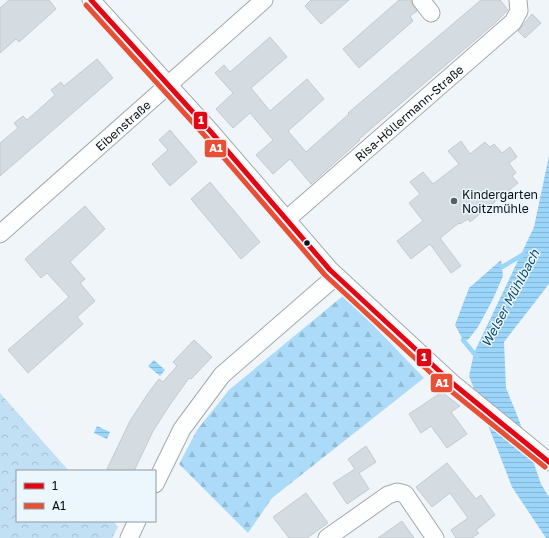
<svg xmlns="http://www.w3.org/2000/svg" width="549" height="538" font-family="'Golos Text',sans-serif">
<defs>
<pattern id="forest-firs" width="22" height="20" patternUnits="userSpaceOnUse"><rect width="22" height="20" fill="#acdbf9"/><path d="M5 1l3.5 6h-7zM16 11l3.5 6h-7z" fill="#92bbd5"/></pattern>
<pattern id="park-crowns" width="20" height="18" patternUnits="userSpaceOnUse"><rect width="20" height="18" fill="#c2e0f4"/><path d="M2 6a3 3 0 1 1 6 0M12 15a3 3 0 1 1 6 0" fill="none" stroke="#a5bfd0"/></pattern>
<pattern id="water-rules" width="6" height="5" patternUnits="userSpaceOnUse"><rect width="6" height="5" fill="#9bd5fa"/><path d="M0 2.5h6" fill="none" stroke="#84b6d6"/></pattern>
</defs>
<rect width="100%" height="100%" fill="#eff5f9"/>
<path fill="url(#forest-firs)" d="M344,295L424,378L272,498L248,533L179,464L197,430L229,390Z"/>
<path fill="url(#park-crowns)" d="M0,393L69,471H17V521H113L118,527L112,538H0Z"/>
<g fill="url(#water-rules)">
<path d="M549,156V284L504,342L506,388L519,420L541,484L549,497V538H546L512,487L469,376L474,353L534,227Z"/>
<path d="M501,260L503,276L493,299L478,327L468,340H463L455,325L469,288Z"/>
<path d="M154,360L165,370L160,376L148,366Z"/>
<path d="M97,426L110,432L107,439L94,433Z"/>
</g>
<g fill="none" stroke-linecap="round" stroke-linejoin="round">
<g stroke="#9bd5fa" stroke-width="4.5">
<path d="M502,267L524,254"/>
<path d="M463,340L477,357"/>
</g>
</g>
<g fill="#d4dce2" stroke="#c4cbd0">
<path d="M9,0H49L56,9L19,42L16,39L0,53V8Z"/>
<path d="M311,0H349L321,24L305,6Z"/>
<path d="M399,0H411L413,6L417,11L410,16L413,21L359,68L343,49Z"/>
<path d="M481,0H500L508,10L495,23L359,139L360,140L311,184L290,159L273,174L256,155L273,140L250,113L233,128L216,109L233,93L215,73L224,65L230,72L270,37L287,57L251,88L270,111L307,79L324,99L288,131L306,152L349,114L348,113Z"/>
<path d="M532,14L541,23L525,38L518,31Z"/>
<path d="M97,59L113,78L0,176V143L18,128L14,123L23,116L27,120L55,95L51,90L61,82L64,86Z"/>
<path d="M170,130L197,162L170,186L152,164L168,150L159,140Z"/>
<path d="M461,141L470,154L485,142L490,147L494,144L502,153L510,147L517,157L509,163L516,173L512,176L518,183L470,222L468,219L460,224L459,223L440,238L461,266L451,273L430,244L411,259L397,241L423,221L409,203L420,194L410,182L423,172L433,184L459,164L448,151Z"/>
<path d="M210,182L260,242L241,259L191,199Z"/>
<path d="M85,206L105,229L70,262L85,279L80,283L95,301L77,317L83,324L28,373L8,350L69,297L47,273L41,278L25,259Z"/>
<path d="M194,340L212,357L191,379L189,378L169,406L153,431L134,471H106L130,421L149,392L159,379L163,382L177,366L173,362Z"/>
<path d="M442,392L460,406L451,412L467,434L447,448L431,426L421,433L409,414Z"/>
<path d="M366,446L376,462L359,473L369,489L347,504L333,483L355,469L348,459Z"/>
<path d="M447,463L476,499L481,495L495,515L476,530L479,533L472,538H456L451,530L468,518L450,493L432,507L416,487Z"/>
<path d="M306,493L328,523L307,538H289L273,517Z"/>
<path d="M402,521L414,538H378Z"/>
</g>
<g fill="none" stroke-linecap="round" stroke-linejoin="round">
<g stroke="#a3aaaf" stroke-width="19">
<g id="minor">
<path d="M91,0L211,132L330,270L451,382L549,462"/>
<path d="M421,0L431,13"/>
<path id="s1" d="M286,220L513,22L519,11L518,0"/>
<path id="s2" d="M0,234L264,0"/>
<path d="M155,484L182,429L222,375L336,276"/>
<path d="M129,538L137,521"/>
<path d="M327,538L388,495L397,492L405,494L435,538"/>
</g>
</g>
<use href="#minor" stroke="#fdfefe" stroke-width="17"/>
<g stroke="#ebf6fd" stroke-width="8">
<path id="bus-1" d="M91,0L211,132L330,270L451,382L549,462"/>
</g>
<g stroke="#ebf6fd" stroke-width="8">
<path id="bus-2" d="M86,5L206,137L325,275L446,387L545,467"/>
</g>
<use href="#bus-1" stroke="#e30613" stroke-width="5"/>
<use href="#bus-2" stroke="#e94f35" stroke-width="5"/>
</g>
<circle fill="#586065" stroke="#ebf6fd" stroke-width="1.5" cx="454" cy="201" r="4"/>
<circle fill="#071016" stroke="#ebf6fd" stroke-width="1.5" cx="307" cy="243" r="3.5"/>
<g text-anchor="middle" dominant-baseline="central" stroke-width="3" stroke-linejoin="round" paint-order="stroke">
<g font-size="12" fill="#071016" stroke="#ebf6fd">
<text stroke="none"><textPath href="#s1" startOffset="163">Risa-Höllermann-Straße</textPath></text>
<text stroke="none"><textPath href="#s2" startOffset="164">Eibenstraße</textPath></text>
</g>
<g font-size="12" fill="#071016" stroke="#ebf6fd" text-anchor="start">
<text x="462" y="194">Kindergarten<tspan x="462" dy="14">Noitzmühle</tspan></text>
</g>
<g font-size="13" font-style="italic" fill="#0d4d6f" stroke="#ebf6fd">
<text transform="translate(510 298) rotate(-62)">Welser Mühlbach</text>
</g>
</g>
<g stroke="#ebf6fd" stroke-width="1.5">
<rect x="193" y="111" width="15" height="19" rx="4" fill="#e30613"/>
<rect x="204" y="139" width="23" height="19" rx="4" fill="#e94f35"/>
<rect x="416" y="348" width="16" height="19" rx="4" fill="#e30613"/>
<rect x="430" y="373" width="23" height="20" rx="4" fill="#e94f35"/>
</g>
<g font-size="11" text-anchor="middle" font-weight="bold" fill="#fff">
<text x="201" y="124">1</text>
<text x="216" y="152">A1</text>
<text x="424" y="361">1</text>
<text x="442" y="387">A1</text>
</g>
<rect x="16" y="470" width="140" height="52" fill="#ebf6fd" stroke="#909aa1"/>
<rect x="24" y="483" width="20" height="6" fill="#e30613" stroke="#909aa1"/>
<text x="52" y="490" font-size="12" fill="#071016">1</text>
<rect x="24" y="503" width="20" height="6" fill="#e94f35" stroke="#909aa1"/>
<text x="52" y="510" font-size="12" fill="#071016">A1</text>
</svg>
